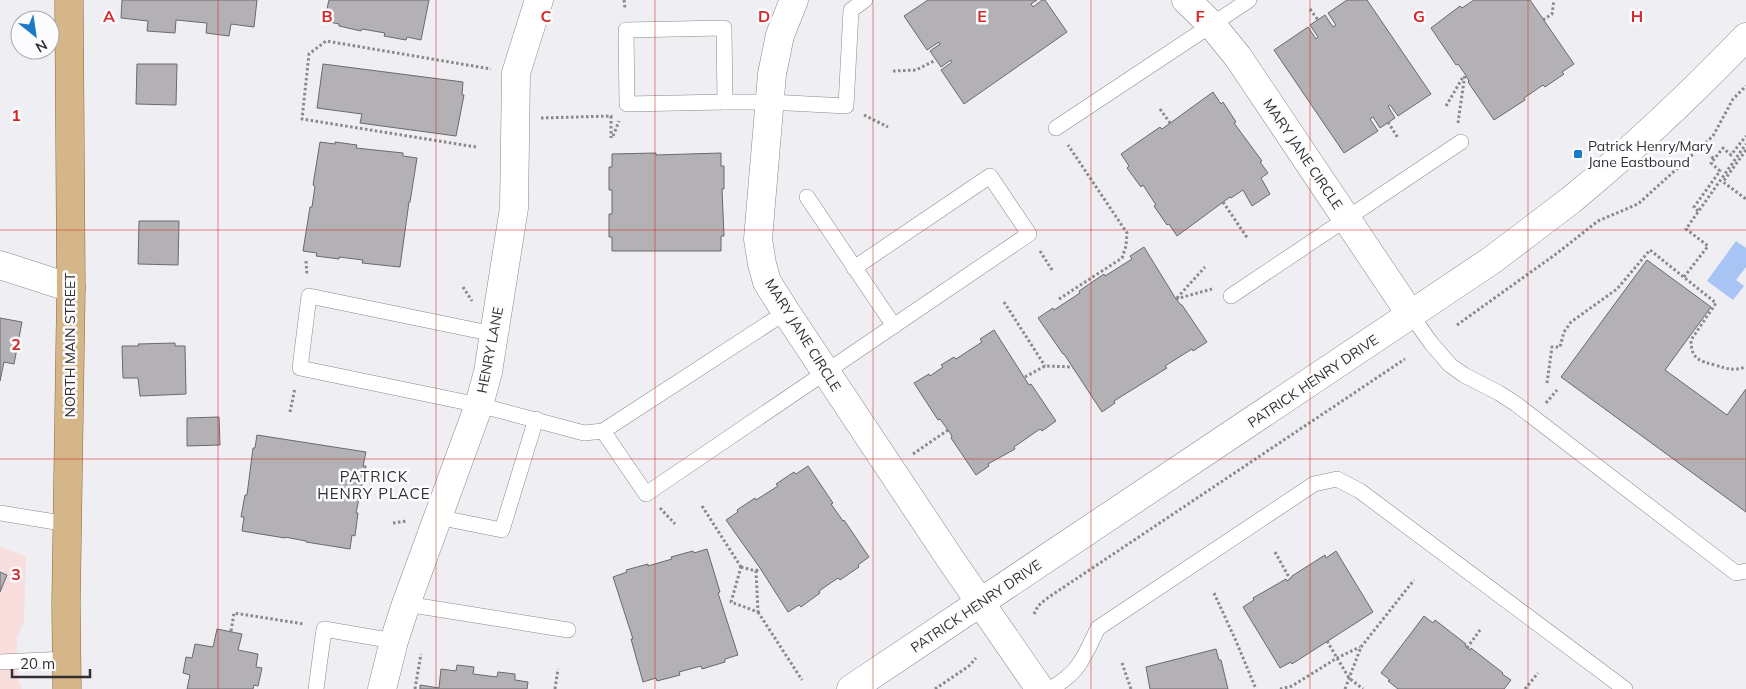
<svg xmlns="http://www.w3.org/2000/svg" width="1746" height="689" font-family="Mulish,sans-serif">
<rect width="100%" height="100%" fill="#efeef3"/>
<path fill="#f9dede" d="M0,547L26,556L24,622L17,637L18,678L22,689H0Z"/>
<path fill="#a7c4f4" d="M1736,241L1746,248V267L1736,280L1744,286L1733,300L1707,281Z"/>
<g fill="#b4b1b5" stroke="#6c696d">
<path d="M122,0H257L254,27L231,24L229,36L206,33L207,23L176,20L175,33L147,31L148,21L121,18Z"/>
<path d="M329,0H429L421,40L407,37L406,40L384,36L385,33L362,29L361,31L339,26V24L324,21Z"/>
<path d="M928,0H1037L1031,4L1033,7L1042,0H1045L1067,32L964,104L941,70L952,62L951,60L941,67L930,51L940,44L939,42L927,50L904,16Z"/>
<path d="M1347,0H1367L1431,94L1398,116L1390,105L1388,106L1395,118L1380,128L1373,117L1370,119L1378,131L1344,153L1274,50L1308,27L1316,39L1318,37L1310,25L1325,15L1333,27L1336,25L1328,13Z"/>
<path d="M1474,0H1530L1574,64L1562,72L1564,74L1545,87L1543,85L1524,98L1525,100L1494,120L1468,82L1469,81L1465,74L1458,64L1456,65L1431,28L1460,6L1462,8Z"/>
<path d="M137,64H177L176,105L136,104Z"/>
<path d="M323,64L463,82L462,95H464L456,136L360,123L362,114L317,108Z"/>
<path d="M1213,92L1221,104L1223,102L1236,122L1234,123L1262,161L1260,162L1268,173L1261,178L1270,194L1252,206L1243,190L1231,198L1230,197L1177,236L1169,224L1167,225L1154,206L1156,205L1143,185L1141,187L1127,168L1129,166L1121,154L1160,127L1162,129Z"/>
<path d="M320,142L335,144V142L357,145L356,148L403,153V156L417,158L410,202H409L400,267L362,263L363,260L339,257V259L316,256L317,253L303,251L310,207H312L315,186L313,185Z"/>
<path d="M656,153V155L721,153V166H724V189H722L724,236H721V251H612V237H609V214H612V190H609V167H612V154Z"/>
<path d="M139,221H179L178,265L138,264Z"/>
<path d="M1144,247L1176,299L1181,305H1182L1207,342L1193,351L1192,349L1165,366L1167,368L1114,401L1115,403L1102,412L1064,354H1063L1038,318L1053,308L1054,310L1080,293L1079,291L1104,274L1105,276L1132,259L1130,256Z"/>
<path d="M1647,260L1711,307L1665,370L1727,415L1746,389V512L1561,377Z"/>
<path d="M0,318L22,322L14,364L4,362L0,381Z"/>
<path d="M994,330L1029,385L1031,384L1056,421L1042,431L1040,429L1014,447L1015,449L988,464L989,466L976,475L951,438L952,436L948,430L940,419L938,420L914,383L929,374L930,376L943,367L941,365L954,357L956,359L982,342L980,339Z"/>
<path d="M175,343V346H185L186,394L140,396L138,378H123L122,346H139L138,344Z"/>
<path d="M219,417L220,445L187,446V418Z"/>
<path d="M257,435L366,452L363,466H366L356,513H358L355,536L352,535L350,549L306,542V541L285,537V538L242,531L244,517H241L245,495H247L253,448H255Z"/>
<path d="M808,466L833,503L831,504L843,521L844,520L869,557L858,565L859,567L840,580L838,578L819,591L820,593L801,607L799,605L788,612L760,568L726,520L738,512L737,510L755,498L756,500L778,486L776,484L794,472L796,474Z"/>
<path d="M707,549L720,592L718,593L738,655L725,659V662L702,669L701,666L679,672L680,675L657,681L656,678L643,682L631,639H633L613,577L627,572L626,570L648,564V566L672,559L671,557L693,551L694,553Z"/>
<path d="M1336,551L1373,612L1292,664L1291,662L1280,668L1243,607L1254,600L1253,598L1286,579L1287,581L1290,579L1292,576L1325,555L1326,558Z"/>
<path d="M0,572L7,575L0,592Z"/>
<path d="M1424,616L1433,623L1435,620L1466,644L1465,646L1467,648L1470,650L1471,648L1503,673L1502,674L1511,680L1504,689H1398L1388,681L1390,680L1381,673Z"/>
<path d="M217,629L242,634L238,650L258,654L256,667L262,668L258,686L254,685L253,689H187L190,675L183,673L186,657L192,658L195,644L213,647Z"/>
<path d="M1216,649L1219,660H1221L1228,689H1150L1146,667Z"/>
<path d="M457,665L474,667L473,674L497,677L498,672L515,674V680L528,682L527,689H420V685L439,688L441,669L456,671Z"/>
</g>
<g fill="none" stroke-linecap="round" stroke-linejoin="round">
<g stroke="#89888d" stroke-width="16">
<g id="service">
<path d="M724,28L725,102L627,104L626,30Z"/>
<path d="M725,102H770L846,106L851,10L865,0"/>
<path d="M1056,128L1249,0"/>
<path d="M807,197L894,326"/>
<path d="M1231,296L1461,142"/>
<path d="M1411,315L1431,343L1450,365L1464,375L1499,393L1516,404L1736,573L1746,571"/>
<path d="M494,334L309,296L300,368L479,405L584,433L603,431L786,312"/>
<path d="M603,431L646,494L1029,234L990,176L854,268"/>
<path d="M0,513L68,524"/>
<path d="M437,517L502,530L536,419"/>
<path d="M406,604L568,630"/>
<path d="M0,662L67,659"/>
<path d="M316,689L324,629L394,641"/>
<path d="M1050,689C1080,672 1084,657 1098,628L1314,484L1337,479L1360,491L1625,689"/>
</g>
</g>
<g stroke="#89888d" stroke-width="29">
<g id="minor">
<path d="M794,0L780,35L772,74L758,239L762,264L767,282L786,312L951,560L1040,689"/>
<path d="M1186,0L1212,25L1238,57L1411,315"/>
<path d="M0,265L71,288"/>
<path d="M382,689L394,641L406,604L479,405L488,372L514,208L516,73L539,0"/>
</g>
</g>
<g stroke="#89888d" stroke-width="29">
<path id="secondary" d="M851,689L1492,260C1518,240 1545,220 1571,200C1633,149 1691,94 1746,37"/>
</g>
<g stroke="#896836" stroke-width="29">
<path id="primary" d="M67,689L66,604L71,288L69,0"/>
</g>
<g stroke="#89898c" stroke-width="3" stroke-dasharray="2.5 2.5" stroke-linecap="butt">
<path d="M624,0L625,9"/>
<path d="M1310,9L1318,20"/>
<path d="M1543,20L1552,14L1554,0"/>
<path d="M893,71L916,70L936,60"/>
<path d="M1446,106L1463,77"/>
<path d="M1160,109L1170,123"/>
<path d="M864,115L888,127"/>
<path d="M541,118L611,116V138"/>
<path d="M1388,122L1398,138"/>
<path d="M1458,123L1465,74"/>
<path d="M613,136L619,121"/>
<path d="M476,147L302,119L309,54L326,41L491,69"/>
<path d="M1700,147L1714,159"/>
<path d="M1746,150L1723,182L1746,199"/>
<path d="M1223,202L1248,239"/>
<path d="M1698,211L1694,207L1720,171L1711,163L1723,148L1731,155L1746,136"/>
<path d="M1040,251L1052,270"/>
<path d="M306,261L307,275"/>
<path d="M1684,277L1708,246L1686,229L1746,144"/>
<path d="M463,287L472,301"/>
<path d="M1177,298L1205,267"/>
<path d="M1059,299L1122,258L1126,246L1127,233L1068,145"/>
<path d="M1176,299L1212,289"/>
<path d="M1004,302L1045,366"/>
<path d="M1457,325L1556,254L1598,221L1638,204L1713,136L1733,99L1746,86"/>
<path d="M1025,377L1045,366L1073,367"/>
<path d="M1547,383L1552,347H1560L1564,332L1571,322L1617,289L1650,250L1716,303L1691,340C1691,359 1699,361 1715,365C1728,369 1732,371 1746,367"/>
<path d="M1546,403L1557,390"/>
<path d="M290,412L295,388"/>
<path d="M913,454L948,430"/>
<path d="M702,506L741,567"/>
<path d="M660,508L675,524"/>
<path d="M393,523L407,521"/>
<path d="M1275,552L1290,579"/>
<path d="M741,567L756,571L758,612L731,602Z"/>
<path d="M756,571L760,568"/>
<path d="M1214,593L1236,641L1256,689"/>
<path d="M758,612L802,680"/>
<path d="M1034,614L1038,606L1046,599L1405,359"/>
<path d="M231,631L234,613L304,624"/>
<path d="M1327,641L1349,678L1363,689"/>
<path d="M1467,648L1480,630"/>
<path d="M1122,663L1131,689"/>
<path d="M415,689L421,654"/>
<path d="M555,689L558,669"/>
<path d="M935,689L969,666L976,658"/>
<path d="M1280,689L1292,686L1337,658L1360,647"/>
<path d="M1345,689L1361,647L1414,580"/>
<path d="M1525,689L1538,673"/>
</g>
<use href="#service" stroke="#fff" stroke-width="15"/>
<use href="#minor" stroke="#fff" stroke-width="28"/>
<use href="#secondary" stroke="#fff" stroke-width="28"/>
<use href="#primary" stroke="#d5b688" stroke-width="28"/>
</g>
<path fill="none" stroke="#d62828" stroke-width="1" stroke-opacity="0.55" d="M218,0V689M436,0V689M655,0V689M873,0V689M1091,0V689M1310,0V689M1528,0V689M0,230H1746M0,459H1746"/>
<rect fill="#1b7bc7" stroke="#fcfcff" stroke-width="2" x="1573" y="149" width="10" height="10" rx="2.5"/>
<g text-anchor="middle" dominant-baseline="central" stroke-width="5" stroke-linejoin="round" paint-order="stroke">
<g font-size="14" fill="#303032" stroke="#fcfcff" text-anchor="start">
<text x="1588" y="146">Patrick Henry/Mary<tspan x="1588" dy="16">Jane Eastbound</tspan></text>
</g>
<g font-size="14" fill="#303032" stroke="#fcfcff">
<text transform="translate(1303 154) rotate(56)">MARY JANE CIRCLE</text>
<text transform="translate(803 335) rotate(58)">MARY JANE CIRCLE</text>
<text transform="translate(70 345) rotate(-90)">NORTH MAIN STREET</text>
<text transform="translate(490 350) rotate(-79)">HENRY LANE</text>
<text transform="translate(1313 381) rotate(-34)">PATRICK HENRY DRIVE</text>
<text transform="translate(976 606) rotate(-34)">PATRICK HENRY DRIVE</text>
</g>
<g font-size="15" letter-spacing="1" fill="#303032" stroke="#fcfcff">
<text x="374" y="476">PATRICK<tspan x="374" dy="17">HENRY PLACE</tspan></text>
</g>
</g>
<g font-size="16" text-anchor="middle" font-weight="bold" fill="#d62828" stroke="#fcfcff" stroke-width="5" stroke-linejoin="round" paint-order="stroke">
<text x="109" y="22">A</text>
<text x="327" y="22">B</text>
<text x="546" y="22">C</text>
<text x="764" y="22">D</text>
<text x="982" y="22">E</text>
<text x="1200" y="22">F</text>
<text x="1419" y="22">G</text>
<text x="1637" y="22">H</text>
<text x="16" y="121">1</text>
<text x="16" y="350">2</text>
<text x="16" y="580">3</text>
</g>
<g transform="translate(35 35) rotate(150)"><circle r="24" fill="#fcfcff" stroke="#aaaaad"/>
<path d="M0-4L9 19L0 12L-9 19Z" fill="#1b7bc7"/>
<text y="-8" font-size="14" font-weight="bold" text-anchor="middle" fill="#303032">N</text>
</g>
<path d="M12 669v8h78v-8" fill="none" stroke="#303032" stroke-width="2.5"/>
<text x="20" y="669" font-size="15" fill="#303032" stroke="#fcfcff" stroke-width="4" paint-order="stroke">20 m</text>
</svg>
